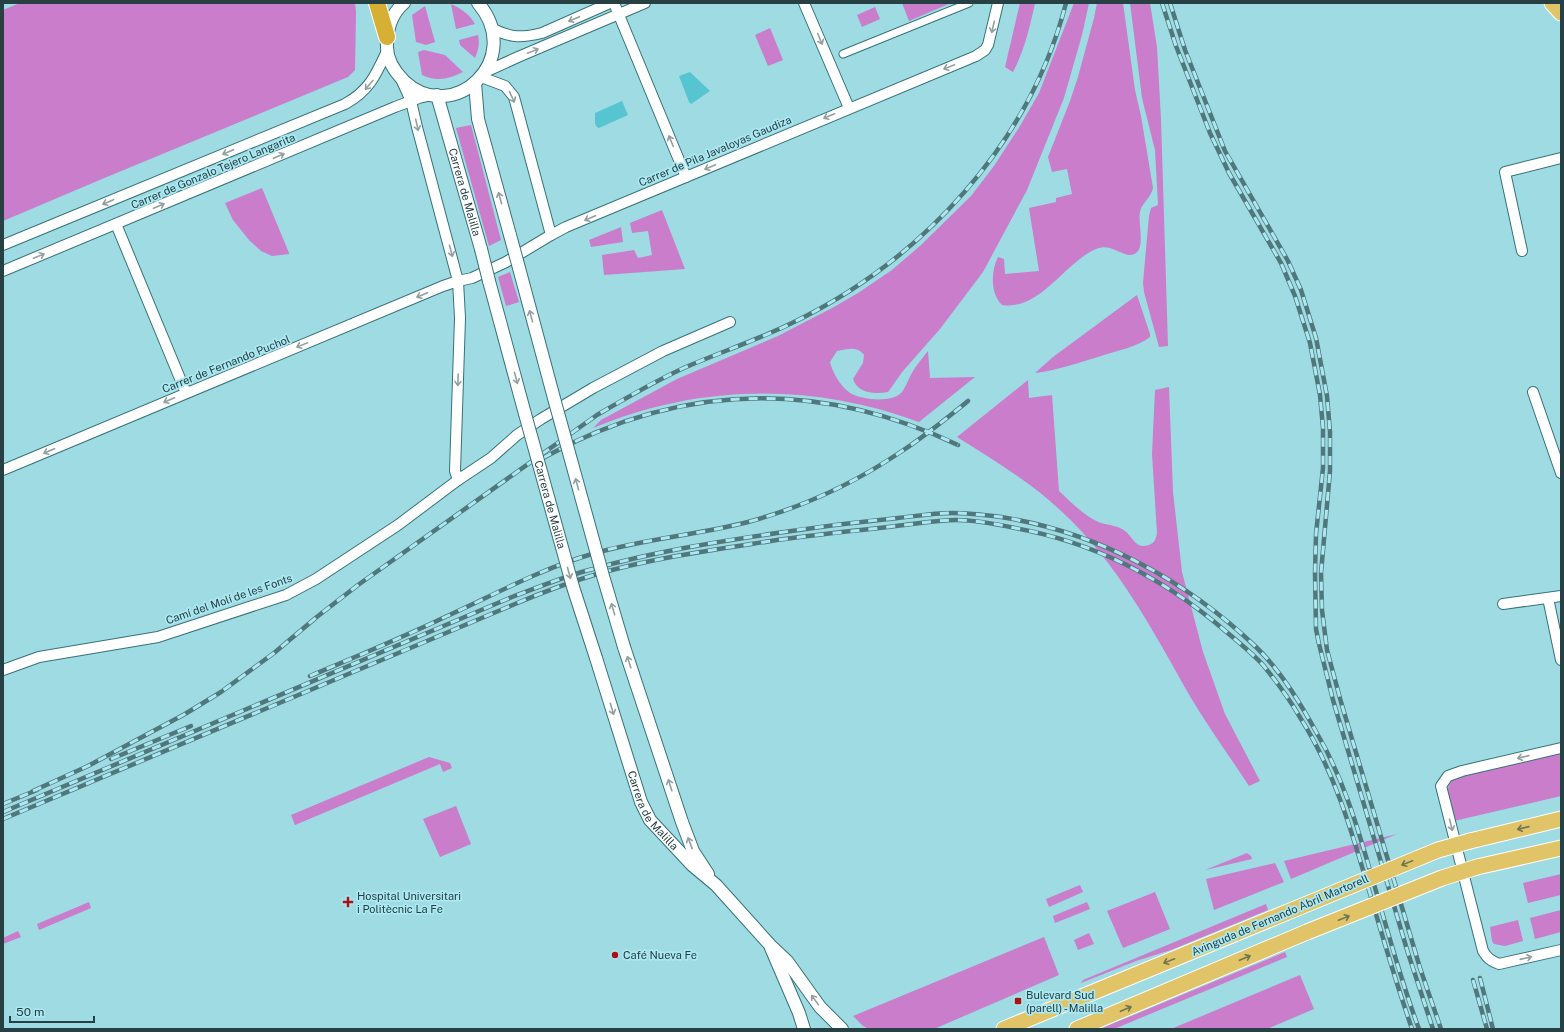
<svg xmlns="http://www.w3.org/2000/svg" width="1564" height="1032" font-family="'Public Sans',sans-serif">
<rect width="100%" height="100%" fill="#9edbe3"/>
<g fill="#c97dca">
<path d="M20,3H355L356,12L355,70L348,77L102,179L3,221V10Z"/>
<path d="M902,3H951L909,21Z"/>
<path d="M1020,3H1035C1030,27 1024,51 1013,72L1005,67Z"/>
<path d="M1074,3H1089L1082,35L1064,98L1027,190L983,272L940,329L903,371L888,392C875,394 858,394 853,379L863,363L864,355C857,346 848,349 837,351L830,362C832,372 842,389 852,394C863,400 893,403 902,392C907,385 910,375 915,368C919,362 924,356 928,351L930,378L975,377L919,422C812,382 698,384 593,428L601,420L677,379L778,336L834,307L858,293L892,270L921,245L971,196L994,166L1020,126L1039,93Z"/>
<path d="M1097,3H1123L1135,90L1141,116L1153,188C1151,198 1141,204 1140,212C1138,221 1144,243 1138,251C1127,264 1114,241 1096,249C1065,262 1040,311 1002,305C990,293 991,271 998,257L1004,259L1005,274L1039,271L1029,208L1056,202V198L1072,194L1067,169L1052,172L1048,157L1070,101L1078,77L1094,18Z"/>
<path d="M1130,3H1150L1157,47L1161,119L1168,346L1159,347L1144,292L1143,283L1149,216L1151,208L1158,205L1155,150L1142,98Z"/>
<path d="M451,4C462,9 469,14 475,24L456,29Z"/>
<path d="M425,6L435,42L426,45L416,42L412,15Z"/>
<path d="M875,7L880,19L862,27L857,15Z"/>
<path d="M770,28L783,60L768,66L755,35Z"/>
<path d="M478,35C480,43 478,51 475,58L460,45L459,40Z"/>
<path d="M424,50L445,55L463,72C450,79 436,82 422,75L418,52Z"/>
<path d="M471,125L501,240L489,246L456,128Z"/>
<path d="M262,188L289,253V254L272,256L261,251L249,240L233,220L225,203Z"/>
<path d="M662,210L685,269L604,275L602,255L634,250L638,258L652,255L648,231L632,233L630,223Z"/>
<path d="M621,227L623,242L591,247L589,240Z"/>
<path d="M510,272L519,302L506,306L498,277Z"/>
<path d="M1137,295L1150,334V337C1137,347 1119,350 1104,355C1081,362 1059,370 1035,373L1053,357Z"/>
<path d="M1028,380L1029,398L1052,395L1059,491C1071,502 1085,517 1101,523C1109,525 1119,526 1125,531C1133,537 1136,550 1149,545C1155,543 1156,538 1157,533L1152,454L1155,390L1169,387L1173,492L1182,572L1203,652L1225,714L1260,781L1249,786C1230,757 1209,728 1191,698C1153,631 1118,563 1060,510C1030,482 992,459 957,437Z"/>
<path d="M1561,752V796L1454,821L1447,790L1454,776Z"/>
<path d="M429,757L450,763L452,768L443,772L440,764L295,825L291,815Z"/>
<path d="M456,806L471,844L440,857L423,819Z"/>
<path d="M1397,834L1291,879L1284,861Z"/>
<path d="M1247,853L1251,856L1252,859L1205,870Z"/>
<path d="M1275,863L1284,882L1214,910L1206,879Z"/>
<path d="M1561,874V895L1528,903L1523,883Z"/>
<path d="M1080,885L1083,892L1049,907L1046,899Z"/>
<path d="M1155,892L1170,929L1123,948L1107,911Z"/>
<path d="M89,902L91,908L39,930L37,924Z"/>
<path d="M1087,902L1090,909L1055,923L1053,916Z"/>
<path d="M1266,904L1268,910L1171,950L1136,961L1081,983L1083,980Z"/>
<path d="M1561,910V932L1535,939L1530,918Z"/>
<path d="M1518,920L1523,941L1505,946L1494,944L1492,941L1490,927Z"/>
<path d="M18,931L21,937L3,944V938Z"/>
<path d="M1089,933L1094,944L1078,950L1074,940Z"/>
<path d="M1044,937L1059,975L934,1029H869L863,1026L853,1016Z"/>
<path d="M1285,952L1287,957L1114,1029H1100Z"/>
<path d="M1300,975L1314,1009L1267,1029H1171Z"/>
</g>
<g fill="#57c4d2">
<path d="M690,72L710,91L691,104L689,102L679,76Z"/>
<path d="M622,101L628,115L599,128L597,127L595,124V113Z"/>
</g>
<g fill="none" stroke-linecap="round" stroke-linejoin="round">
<g stroke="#367279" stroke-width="9">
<path id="pedestrian" d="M843,54L969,3"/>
</g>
<g stroke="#367279" stroke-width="12">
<g id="minor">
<path d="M614,3L686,177"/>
<path d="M804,3L849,108"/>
<path d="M493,29C512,38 521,38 542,33L610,3"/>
<path d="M485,72L518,57L645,3"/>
<path d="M481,77L505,86L514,97L551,235"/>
<path d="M401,79L411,101L417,127L458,281L460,318L455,471L458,480"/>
<path d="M116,224L186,393"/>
<path d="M3,245L345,104C369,91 376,75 387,51"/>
<path d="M1522,251L1505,172L1561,158"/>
<path d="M3,271L395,107L419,98L432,95"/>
<path d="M1533,392L1561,473"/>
<path d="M3,470L443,286L458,281L472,278L506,262L551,235L566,227L976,56L985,50L988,45L998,3"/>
<path d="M1548,598L1561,660"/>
<path d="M1503,604L1561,596"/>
<path d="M3,670L39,657L158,637L286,595L316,579L398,525L458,480L491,458L517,435L541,419L593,388L663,351L730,322"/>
<path d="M1561,748L1462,771L1448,776L1441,786L1483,951C1487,958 1491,961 1499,964L1561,950"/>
</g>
</g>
<g stroke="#367279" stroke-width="14">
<g id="tertiary">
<path d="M404,3C391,14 386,31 387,47C387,60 395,72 404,81C453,127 526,59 478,3"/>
<path d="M475,83L478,119L510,235"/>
<path id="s1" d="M437,95L481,249"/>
<path d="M519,268L555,402"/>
<path d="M489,281L525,414"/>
<path d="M624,647L682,822L693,851L708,874"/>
<path id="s2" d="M596,658L641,802L650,820L692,865L716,885L770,945L787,961L820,1007L842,1029"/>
<path d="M771,948L799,1013L804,1029"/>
</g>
</g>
<g stroke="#fff" stroke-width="17">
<g id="primary">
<path d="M1552,3L1561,13"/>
<path d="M1470,841L1561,819"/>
<path d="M1477,867L1561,848"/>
<path d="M1004,1029L1295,909"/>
<path d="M1077,1029L1307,932"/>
</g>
</g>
<g stroke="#fff" stroke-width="18">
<path id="trunk" d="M377,3L387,37"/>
</g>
<use href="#pedestrian" stroke="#fff" stroke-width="7"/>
<use href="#minor" stroke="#fff" stroke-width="10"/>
<use href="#tertiary" stroke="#fff" stroke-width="12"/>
<use href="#primary" stroke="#e0c467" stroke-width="15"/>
<use href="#trunk" stroke="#d6b034" stroke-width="16"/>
<g stroke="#50777b" stroke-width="4.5">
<g id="rail">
<path d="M1162,3L1176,46L1210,133L1229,173L1281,263L1295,296L1310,343L1320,395L1323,428V468L1316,534L1315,572L1316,629L1319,644L1333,700L1408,953L1433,1029"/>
<path d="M1170,3L1185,50L1225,151L1288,261L1301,290L1316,338L1327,396L1330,432V471L1321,573L1322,610L1327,650L1341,702L1420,968L1441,1029"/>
<path d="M543,458C679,383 818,379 958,445"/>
<path d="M310,676C355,657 399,639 443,618C492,596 540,569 592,554C643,539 697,535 748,522C803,507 855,483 902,451C925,436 947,418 968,401"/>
<path d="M111,759L191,726"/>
<path d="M33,791L88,766L185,714L221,692L274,653L318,616L358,585L597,415C626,398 655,381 686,367C721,352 757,340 792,323C921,261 1030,144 1066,3"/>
<path d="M3,804L37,790"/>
<path d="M3,812L512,597C539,587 565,576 593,569C653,552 715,542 777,533C817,527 857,522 898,518C916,516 934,513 952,513C968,513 985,515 1001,517C1097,532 1186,580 1256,647C1282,672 1302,706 1319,737C1342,777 1356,822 1369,867C1385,921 1399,976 1419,1029"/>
<path d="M3,819L515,604C541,593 567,583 594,575C652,558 712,550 771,541C812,535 854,531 896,526C916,524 936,520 956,520C975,520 996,524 1015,528C1093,542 1163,578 1223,629C1237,641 1251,652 1263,665C1277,682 1290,700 1301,719C1336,774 1353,836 1371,897C1384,942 1397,985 1412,1029"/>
<path d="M1480,978L1493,1029"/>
<path d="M1473,980L1487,1029"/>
</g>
</g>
<use href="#rail" stroke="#abe8f1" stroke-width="3" stroke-dasharray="9" stroke-linecap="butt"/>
<g stroke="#367279" stroke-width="14" stroke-linecap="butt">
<g id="tertiary-bridge">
<path d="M510,235L519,268"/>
<path d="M481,249L489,281"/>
<path d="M555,402L603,576L624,647"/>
<path id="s3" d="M525,414L573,587L596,658"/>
</g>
</g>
<g stroke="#fff" stroke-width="17" stroke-linecap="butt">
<g id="primary-bridge">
<path d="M1295,909L1438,850L1470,841"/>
<path d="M1307,932L1442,878L1477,867"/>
</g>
</g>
<use href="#tertiary-bridge" stroke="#fff" stroke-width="12"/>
<use href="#primary-bridge" stroke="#e0c467" stroke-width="15"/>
</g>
<defs><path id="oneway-shaft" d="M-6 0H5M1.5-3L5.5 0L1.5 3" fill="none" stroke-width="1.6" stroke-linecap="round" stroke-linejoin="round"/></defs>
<g stroke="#92a0a1">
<use href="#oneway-shaft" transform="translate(574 19) rotate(157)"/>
<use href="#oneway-shaft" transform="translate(993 27) rotate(103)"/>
<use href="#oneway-shaft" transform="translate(820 39) rotate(67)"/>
<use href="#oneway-shaft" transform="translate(533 51) rotate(-22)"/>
<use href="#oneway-shaft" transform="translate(949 67) rotate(158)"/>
<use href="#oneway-shaft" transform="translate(369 85) rotate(130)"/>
<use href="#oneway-shaft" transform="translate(512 97) rotate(65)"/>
<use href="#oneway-shaft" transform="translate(829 116) rotate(157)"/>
<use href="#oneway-shaft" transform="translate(417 125) rotate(77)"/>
<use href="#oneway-shaft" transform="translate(671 141) rotate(-113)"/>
<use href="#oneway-shaft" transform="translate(228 152) rotate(157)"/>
<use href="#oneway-shaft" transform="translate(279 156) rotate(-23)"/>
<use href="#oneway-shaft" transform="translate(710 167) rotate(157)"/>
<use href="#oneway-shaft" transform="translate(500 198) rotate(-105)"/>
<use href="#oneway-shaft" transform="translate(108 202) rotate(157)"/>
<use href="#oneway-shaft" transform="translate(159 206) rotate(-23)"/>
<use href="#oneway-shaft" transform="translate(590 218) rotate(157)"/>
<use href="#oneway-shaft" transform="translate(451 251) rotate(75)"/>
<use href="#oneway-shaft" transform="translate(39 256) rotate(-22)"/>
<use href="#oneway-shaft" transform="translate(422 295) rotate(157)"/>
<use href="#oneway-shaft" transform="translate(531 316) rotate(-105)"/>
<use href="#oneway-shaft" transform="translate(302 345) rotate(158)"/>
<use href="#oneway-shaft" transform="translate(516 378) rotate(75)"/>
<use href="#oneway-shaft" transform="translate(458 380) rotate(92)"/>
<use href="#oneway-shaft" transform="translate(169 400) rotate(157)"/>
<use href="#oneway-shaft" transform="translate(49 451) rotate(157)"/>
<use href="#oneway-shaft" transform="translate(577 484) rotate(-105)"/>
<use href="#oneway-shaft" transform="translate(569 573) rotate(75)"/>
<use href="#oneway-shaft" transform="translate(613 609) rotate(-107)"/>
<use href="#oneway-shaft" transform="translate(629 662) rotate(-108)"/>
<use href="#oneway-shaft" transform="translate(612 709) rotate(73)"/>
<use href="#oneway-shaft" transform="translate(1523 757) rotate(167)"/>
<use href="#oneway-shaft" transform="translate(670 785) rotate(-108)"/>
<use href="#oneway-shaft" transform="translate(1451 825) rotate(76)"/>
<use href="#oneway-shaft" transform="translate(690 843) rotate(-111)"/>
<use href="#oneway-shaft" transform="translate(1526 958) rotate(-13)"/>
<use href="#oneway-shaft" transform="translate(815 1000) rotate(-126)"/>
</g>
<g stroke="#707551">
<use href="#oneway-shaft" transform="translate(1523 828) rotate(167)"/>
<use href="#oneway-shaft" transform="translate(1407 863) rotate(158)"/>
<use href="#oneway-shaft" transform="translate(1344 918) rotate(-22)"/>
<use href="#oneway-shaft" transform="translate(1245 958) rotate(-23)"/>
<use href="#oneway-shaft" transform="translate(1169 961) rotate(158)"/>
<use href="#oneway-shaft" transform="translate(1126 1009) rotate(-23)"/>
</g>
<g fill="#a81319" stroke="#abe8f1" stroke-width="1.5">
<path d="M346 896h4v4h4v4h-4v4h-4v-4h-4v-4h4z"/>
<circle cx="615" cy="955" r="4"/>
<rect x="1014" y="997" width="8" height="8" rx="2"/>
</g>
<g text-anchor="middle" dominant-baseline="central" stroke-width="3.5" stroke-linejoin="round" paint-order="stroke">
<g font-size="11" fill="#264043" stroke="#abe8f1">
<text transform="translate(715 151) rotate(-23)">Carrer de Pila Javaloyas Gaudiza</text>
<text transform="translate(213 171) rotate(-23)">Carrer de Gonzalo Tejero Langarita</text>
<text stroke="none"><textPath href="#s1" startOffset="101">Carrera de Malilla</textPath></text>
<text transform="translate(226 364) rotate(-22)">Carrer de Fernando Puchol</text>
<text stroke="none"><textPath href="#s3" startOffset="94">Carrera de Malilla</textPath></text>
<text transform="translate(229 599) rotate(-19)">Camí del Molí de les Fonts</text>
<text stroke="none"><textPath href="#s2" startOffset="164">Carrera de Malilla</textPath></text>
<text transform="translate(1280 915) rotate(-23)">Avinguda de Fernando Abril Martorell</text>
</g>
<g font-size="11" fill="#264043" stroke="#abe8f1" text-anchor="start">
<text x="357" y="896">Hospital Universitari<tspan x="357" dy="13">i Politècnic La Fe</tspan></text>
<text x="623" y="955">Café Nueva Fe</text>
<text x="1026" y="995">Bulevard Sud<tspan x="1026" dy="13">(parell) - Malilla</tspan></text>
</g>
</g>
<rect width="1564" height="1032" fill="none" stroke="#264043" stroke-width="8"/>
<path d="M10 1016v6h84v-6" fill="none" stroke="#264043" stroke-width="2"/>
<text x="16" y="1016" font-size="12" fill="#264043" stroke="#abe8f1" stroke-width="3" paint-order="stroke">50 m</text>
</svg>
